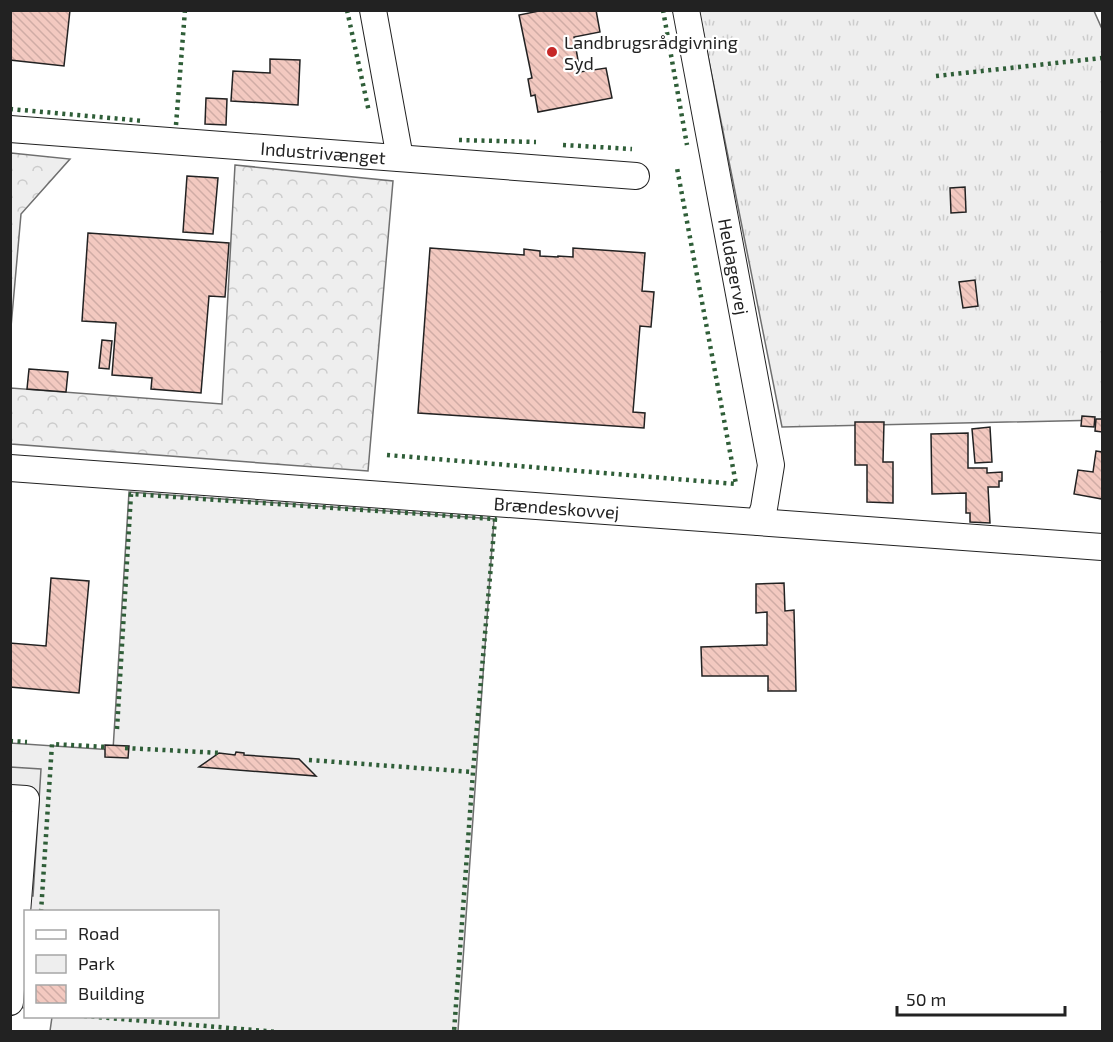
<svg xmlns="http://www.w3.org/2000/svg" width="1113" height="1042" font-family="'Exo 2',sans-serif">
<defs>
<pattern id="grass-tufts" width="24" height="20" patternUnits="userSpaceOnUse" patternTransform="scale(1.5)"><rect width="24" height="20" fill="#eee"/><path d="M3 7l-1-3M5 7V3M7 7l1-3M15 17l-1-3M17 17v-4M19 17l1-3" fill="none" stroke="#ccc"/></pattern>
<pattern id="forest-crowns" width="20" height="18" patternUnits="userSpaceOnUse" patternTransform="scale(1.5)"><rect width="20" height="18" fill="#eee"/><path d="M2 6a3 3 0 1 1 6 0M12 15a3 3 0 1 1 6 0" fill="none" stroke="#ccc"/></pattern>
<pattern id="building-back-hatch" width="6" height="6" patternUnits="userSpaceOnUse" patternTransform="scale(1.5)"><rect width="6" height="6" fill="#f3c9c0"/><path d="M-1 5l2 2M0 0l6 6M5-1l2 2" fill="none" stroke="#d0aca5"/></pattern>
</defs>
<rect width="100%" height="100%" fill="#fff"/>
<path fill="url(#grass-tufts)" stroke="#6f6f6f" stroke-width="1.5" d="M699,11H1094L1102,29V420L782,427Z"/>
<g fill="url(#forest-crowns)" stroke="#6f6f6f" stroke-width="1.5">
<path d="M11,153L70,159L21,214L11,327Z"/>
<path d="M235,165L393,181L368,471L11,444V388L222,404Z"/>
</g>
<path fill="#eee" stroke="#6f6f6f" stroke-width="1.5" d="M129,492L494,519L458,1031H50L52,1017L218,1016V912H26L25,1008L11,1007L10,743L113,750Z"/>
<path fill="#ededed" stroke="#6f6f6f" stroke-width="1.5" d="M10,767L41,769L33,896L11,895Z"/>
<g fill="url(#building-back-hatch)" stroke="#222" stroke-width="1.5">
<path d="M10,10H70L64,66L10,60Z"/>
<path d="M544,10H596L600,32L574,37L580,72L606,68L612,98L538,112L535,95L531,96L528,79L532,78L519,15Z"/>
<path d="M270,59L300,60L298,105L231,101L233,71L270,73Z"/>
<path d="M206,98L227,99L226,125L205,124Z"/>
<path d="M187,176L218,178L213,234L183,232Z"/>
<path d="M965,187L966,212L951,213L950,188Z"/>
<path d="M88,233L229,243L225,297L209,296L201,393L151,389L152,378L112,375L116,323L82,321Z"/>
<path d="M430,248L524,255V249L540,251V256L558,257V256L573,257V248L645,253L642,291L654,292L651,327L640,326L633,412L645,413L644,428L418,413Z"/>
<path d="M975,280L978,306L963,308L959,282Z"/>
<path d="M102,340L112,341L109,369L99,368Z"/>
<path d="M29,369L68,372L66,392L27,389Z"/>
<path d="M1082,416L1095,417L1094,427L1081,426Z"/>
<path d="M1096,419H1102V432L1095,431Z"/>
<path d="M855,422H884L883,462H893V503L867,502V465H855Z"/>
<path d="M990,427L992,462L975,463L972,429Z"/>
<path d="M968,433V468H987V473L1002,472V481H999V487H988L990,523L970,522V513H966V493L932,494L931,434Z"/>
<path d="M1096,451L1102,452V499L1074,494L1078,470L1093,472Z"/>
<path d="M51,578L89,581L79,693L10,687V643L46,646Z"/>
<path d="M784,583L785,611L794,610L796,691H768V676H702L701,647L767,645V612L756,613V584Z"/>
<path d="M105,745L129,746L128,758L105,757Z"/>
<path d="M236,752L244,753V755L299,759L316,776L199,767L219,753L235,755Z"/>
</g>
<g fill="none" stroke-linecap="round" stroke-linejoin="round">
<g stroke="#222" stroke-width="28">
<g id="minor">
<path d="M373,10L400,158"/>
<path id="s1" d="M686,10L771,465L764,508L759,522"/>
<path id="s2" d="M10,129L636,176"/>
<path id="s3" d="M10,468L1102,547"/>
<path d="M10,798L26,799L10,1002"/>
</g>
</g>
<use href="#minor" stroke="#fff" stroke-width="26"/>
<g stroke="#2f5e38" stroke-width="4.5" stroke-dasharray="3 4.5" stroke-linecap="butt">
<path d="M347,10L369,112"/>
<path d="M663,10L687,145"/>
<path d="M936,76L1102,58"/>
<path d="M10,109L144,121"/>
<path d="M176,125L185,10"/>
<path d="M459,140L536,142"/>
<path d="M563,145L632,149"/>
<path d="M387,455L736,484L677,168"/>
<path d="M117,729L131,494L495,519L473,772"/>
<path d="M10,741L27,742"/>
<path d="M125,748L221,753"/>
<path d="M309,760L473,772L454,1032"/>
<path d="M41,912L52,744L107,747"/>
<path d="M84,1016L278,1032"/>
</g>
</g>
<circle fill="#c62828" stroke="#fff" stroke-width="2" cx="552" cy="52" r="6"/>
<g text-anchor="middle" dominant-baseline="central" stroke-width="4.5" stroke-linejoin="round" paint-order="stroke">
<g font-size="18" fill="#222" stroke="#fff" text-anchor="start">
<text x="564" y="42">Landbrugsrådgivning<tspan x="564" dy="21">Syd</tspan></text>
</g>
<g font-size="18" fill="#222" stroke="#fff">
<text stroke="none"><textPath href="#s2" startOffset="314">Industrivænget</textPath></text>
<text stroke="none"><textPath href="#s1" startOffset="261">Heldagervej</textPath></text>
<text stroke="none"><textPath href="#s3" startOffset="548">Brændeskovvej</textPath></text>
</g>
</g>
<rect width="1113" height="1042" fill="none" stroke="#222222" stroke-width="24"/>
<rect x="24" y="910" width="195" height="108" fill="#ffffff" stroke="#a7a7a7" stroke-width="1.5"/>
<rect x="36" y="930" width="30" height="9" fill="#ffffff" stroke="#a7a7a7" stroke-width="1.5"/>
<text x="78" y="940" font-size="18" fill="#222222">Road</text>
<rect x="36" y="955" width="30" height="18" fill="#eeeeee" stroke="#a7a7a7" stroke-width="1.5"/>
<text x="78" y="970" font-size="18" fill="#222222">Park</text>
<rect x="36" y="985" width="30" height="18" fill="url(#building-back-hatch)" stroke="#a7a7a7" stroke-width="1.5"/>
<text x="78" y="1000" font-size="18" fill="#222222">Building</text>
<path d="M897 1006v9h168v-9" fill="none" stroke="#222222" stroke-width="3"/>
<text x="906" y="1006" font-size="18" fill="#222222" stroke="#ffffff" stroke-width="4.5" paint-order="stroke">50 m</text>
</svg>
